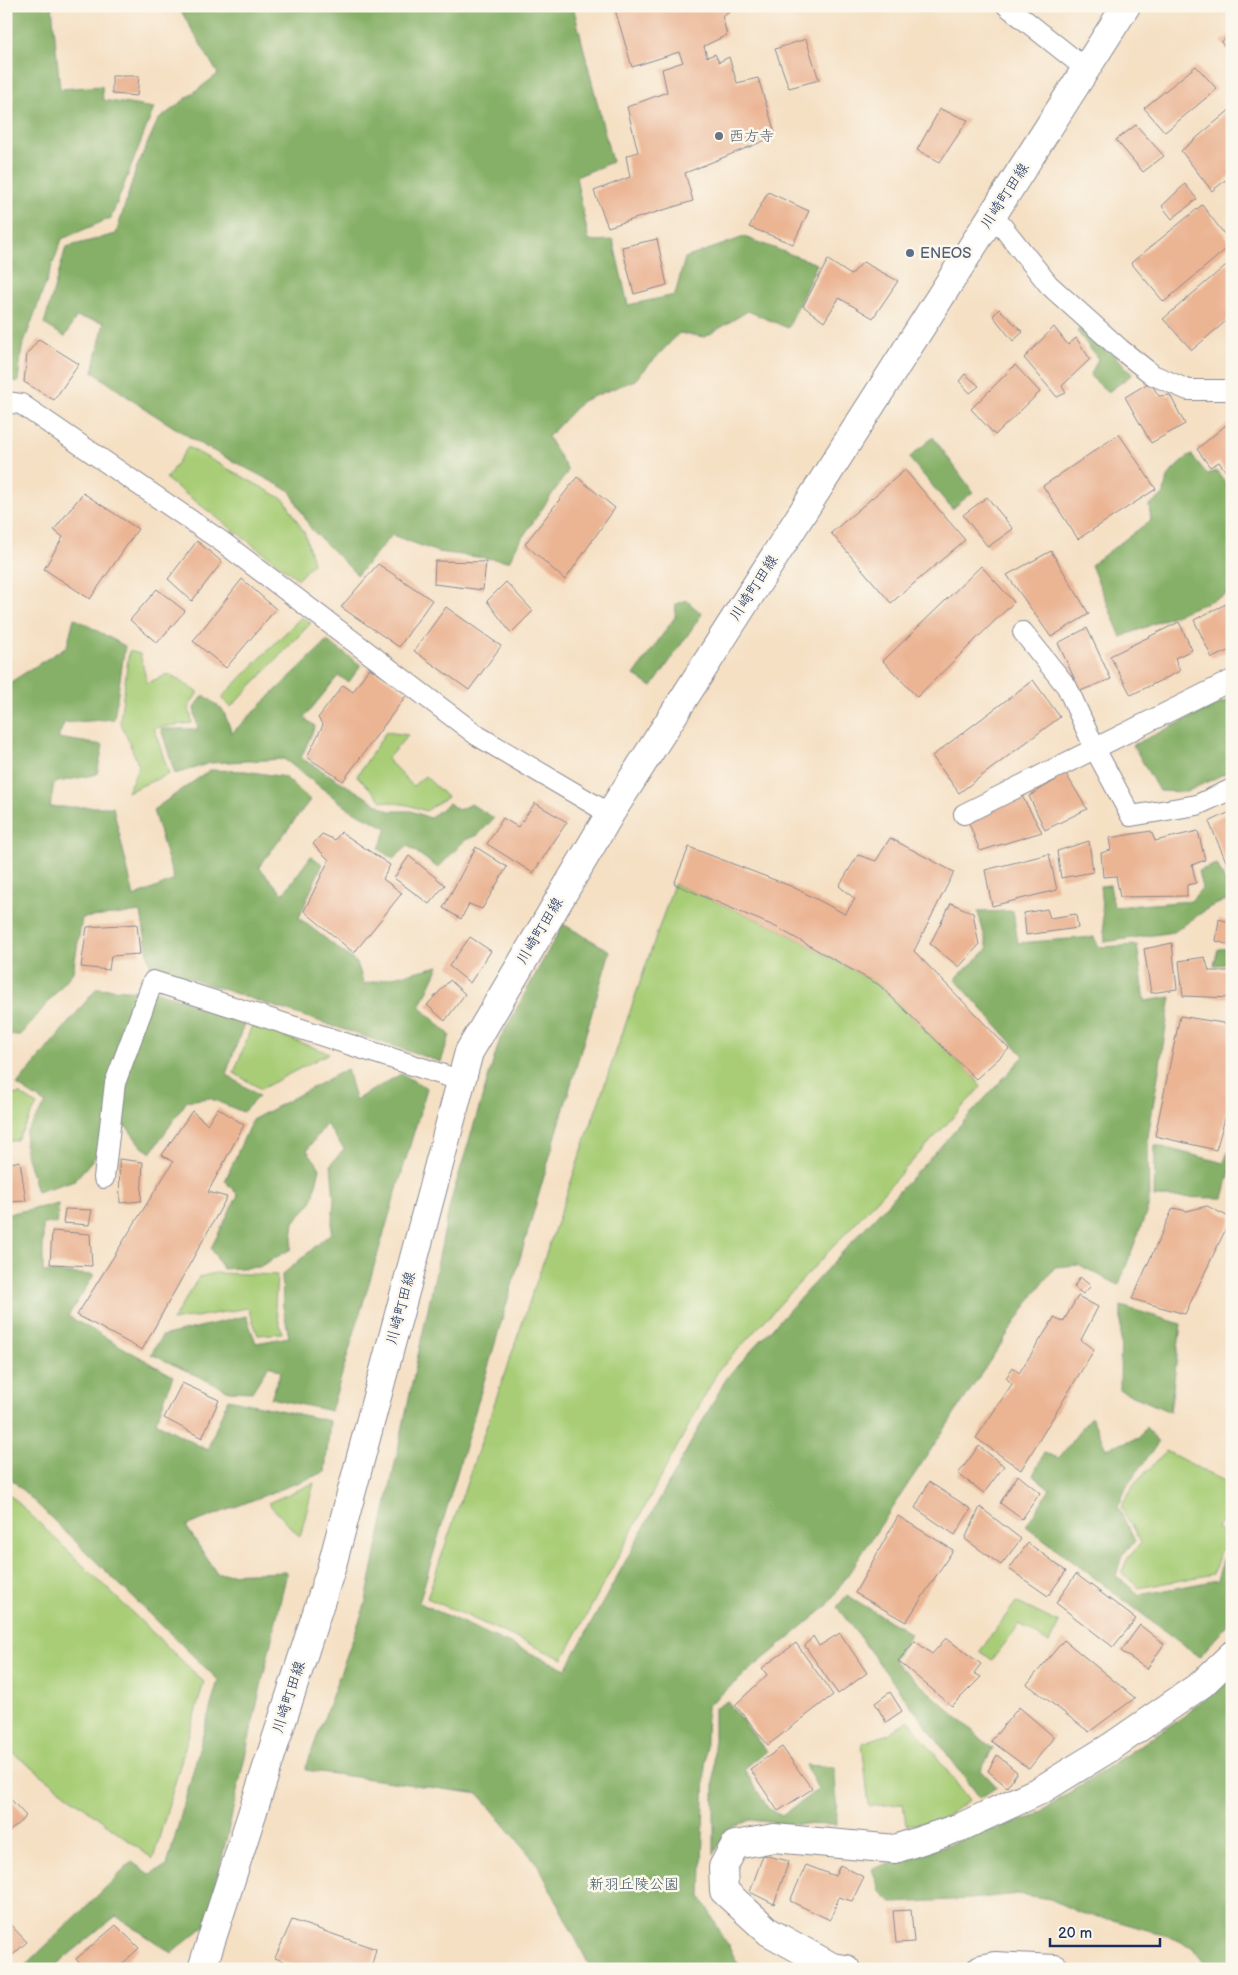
<svg xmlns="http://www.w3.org/2000/svg" width="1238" height="1975" font-family="'Balsamiq Sans','Klee One',sans-serif">
<rect width="100%" height="100%" fill="#fbf7ec"/>
<filter id="ink" filterUnits="userSpaceOnUse"><feTurbulence type="fractalNoise" baseFrequency=".02" numOctaves="2"/><feDisplacementMap in="SourceGraphic" scale="10" xChannelSelector="R" yChannelSelector="G"/><feConvolveMatrix kernelMatrix="1 2 1 2 8 2 1 2 1" color-interpolation-filters="sRGB"/></filter>
<filter id="wash" filterUnits="userSpaceOnUse"><feTurbulence type="fractalNoise" baseFrequency=".0096" numOctaves="4" result="noise"/><feDisplacementMap in="SourceGraphic" scale="20" xChannelSelector="R" yChannelSelector="G"/><feGaussianBlur stdDeviation="1.12" result="paint"/><feColorMatrix in="noise" values="0 0 0 0 0 0 0 0 0 0 0 0 0 0 0 0 0 1.4 0 .05"/><feComposite in="paint" operator="in"/></filter>
<g filter="url(#wash)">
<rect width="100%" height="100%" fill="#f5e0c4"/>
<g fill="#a8cd76" stroke="#627e6a">
<path d="M188,447L285,500L305,534L313,563L298,579L166,479Z"/>
<path d="M301,617L311,623L231,707L221,698Z"/>
<path d="M129,651L140,654L147,683L169,674L198,692L189,707L192,723L154,728L169,774L127,792L139,766L120,721Z"/>
<path d="M386,732L408,735L387,759L413,786L425,776L447,797L426,811L408,805L382,801L357,776Z"/>
<path d="M674,884L776,927L879,985L976,1079L981,1087L718,1371L563,1659L427,1598Z"/>
<path d="M252,1025L329,1053L261,1089L234,1073Z"/>
<path d="M20,1094L37,1105L17,1140L6,1142V1095Z"/>
<path d="M215,1273L277,1275L275,1307L282,1333L258,1335L248,1308L172,1321L199,1277Z"/>
<path d="M1166,1451L1232,1485V1517L1216,1527L1229,1541L1220,1553L1213,1574L1139,1588L1122,1573L1127,1559L1141,1543L1121,1507L1133,1486Z"/>
<path d="M314,1483L300,1537L268,1503Z"/>
<path d="M6,1491L204,1682L153,1859L6,1748Z"/>
<path d="M1016,1602L1059,1623L1049,1643L1020,1624L992,1660L980,1651Z"/>
<path d="M909,1720L969,1800L941,1820L906,1825L903,1804L869,1806L862,1743L889,1734Z"/>
</g>
<g fill="#86b067" stroke="#507062">
<path d="M6,6H52L60,89L102,86L103,100L154,108L111,218L62,239L22,348L18,382L6,379V324L10,288H6Z"/>
<path d="M178,6H573L612,162L576,177L589,241L613,240L628,305L675,295L685,258L744,237L817,264L788,328L748,311L705,337L679,333L635,380L582,401L548,437L568,471L518,544L509,561L438,552L392,535L357,575L311,529L290,491L202,445L139,405L93,372L104,322L76,317L65,337L44,324L66,247L116,234L136,169L158,120L218,74Z"/>
<path d="M1083,325L1133,374L1108,392L1090,376L1098,359L1077,331Z"/>
<path d="M933,437L973,492L952,509L909,458Z"/>
<path d="M1191,454L1207,474L1217,471L1232,491V592L1121,637L1091,565L1151,520L1149,505L1164,495C1165,473 1175,468 1191,454Z"/>
<path d="M686,600L702,614L652,687L634,675L675,617L676,604Z"/>
<path d="M74,618L125,646L114,719L64,723L58,738L103,745L97,774L54,783L50,807H113L134,897L174,880L153,810L210,770L245,771L285,777L310,800L259,867L283,894L311,856L322,864L299,918L357,963L364,984L439,966L420,1007L450,1035L441,1062L150,965L141,912L82,918L73,972L21,1035H6V685L67,646Z"/>
<path d="M327,641L361,665L349,682L338,676L304,718L315,726L301,758L389,811H411L430,818L449,803L458,810L471,804L494,818L478,835L465,840L438,868L408,846L393,859L379,849L387,828L349,809L284,759L210,763L175,774L161,729H198L194,708L204,695L223,710L232,733Z"/>
<path d="M1228,700L1232,707V770L1186,792L1159,791L1133,745Z"/>
<path d="M1217,864L1228,888L1232,887V898L1210,907L1174,932L1105,942L1100,886L1110,885L1114,907L1191,901L1202,888L1198,871Z"/>
<path d="M1013,911L1018,943L1094,937L1099,947L1137,945L1145,1001L1171,997L1148,1137L1149,1205L1119,1285L1079,1265L1055,1267L1035,1293L827,1606L707,1706L701,1897L741,1969H591L538,1865L479,1794L305,1770L365,1605L451,1200L500,1039L563,924L610,951L419,1603L566,1669L727,1377L1024,1056L955,979L988,949L978,912Z"/>
<path d="M1232,948V964L1214,965L1218,949Z"/>
<path d="M97,988L158,992L245,1021L226,1074L259,1096L243,1112L209,1098L187,1101L151,1153L141,1146L127,1127L105,1126L95,1157L75,1180L37,1192L25,1150L26,1132L46,1104L17,1085Z"/>
<path d="M347,1069L355,1100L401,1074L427,1088L331,1411L271,1398L281,1372L269,1365L252,1392L229,1391L151,1354L162,1336L246,1316L256,1343L289,1337L283,1307L282,1275L331,1233L334,1200L331,1164L344,1149L326,1124L307,1150L320,1168L312,1202L294,1222L291,1249L259,1267L223,1269L211,1248L238,1195L225,1181L252,1120Z"/>
<path d="M1155,1145L1224,1163L1228,1151H1232V1164L1223,1198L1154,1197Z"/>
<path d="M58,1204L57,1223L43,1224V1272L94,1275L68,1316L173,1376L156,1422L207,1450L228,1399L330,1421L325,1472L186,1526L217,1574L287,1572L207,1924L172,1953L116,1916L51,1969H33L27,1964L132,1862L149,1874L167,1866L218,1680L6,1474V1214Z"/>
<path d="M1121,1306L1181,1324L1170,1412L1120,1390Z"/>
<path d="M1091,1416L1106,1448L1139,1438L1146,1427L1158,1443L1127,1486L1118,1507L1135,1541L1122,1555L1116,1576L1140,1595L1217,1580L1223,1559L1232,1549V1620L1199,1657L1026,1526L1050,1489L1033,1475L1044,1453L1059,1458Z"/>
<path d="M847,1595L911,1634L893,1660L993,1749L981,1770L997,1787L980,1798L837,1607Z"/>
<path d="M1232,1671V1969L1204,1963L1192,1947L1165,1935L1113,1920L1080,1913L1050,1899L1018,1894L971,1899L893,1903L880,1891L872,1869L1033,1817L1187,1714Z"/>
<path d="M727,1701L766,1751L744,1769L768,1808L782,1816L818,1789L806,1765L835,1767L837,1825L785,1824L750,1820L729,1829L714,1854V1709Z"/>
</g>
<g id="blocks">
<g fill="#ebb594">
<path d="M614,6H729L730,12L722,16L727,35L704,46L707,57L715,54L719,62L729,57L737,83L758,78L776,136L685,173L693,201L608,227L594,191L630,177L626,156L638,152L627,107L667,92L662,69L683,62L679,52L632,67Z"/>
<path d="M1232,33V55L1221,42Z"/>
<path d="M806,39L819,80L789,88L775,49Z"/>
<path d="M1196,66L1217,89L1165,132L1144,108Z"/>
<path d="M112,76H139L137,96L112,94Z"/>
<path d="M1232,108V175L1212,191L1181,151Z"/>
<path d="M940,109L968,120L940,162L917,150Z"/>
<path d="M1136,125L1164,156L1143,172L1116,140Z"/>
<path d="M1185,184L1197,199L1172,219L1162,206Z"/>
<path d="M768,192L809,211L793,244L749,227Z"/>
<path d="M1202,205L1232,244L1164,302L1131,263Z"/>
<path d="M657,239L667,285L634,294L622,247Z"/>
<path d="M828,260L851,275L863,262L898,281L873,318L839,298L824,322L803,306Z"/>
<path d="M1232,260V316L1192,350L1163,319Z"/>
<path d="M999,309L1023,332L1013,341L993,316Z"/>
<path d="M1054,327L1068,345L1076,338L1090,359L1062,386L1066,393L1057,397L1024,358Z"/>
<path d="M39,339L79,364L54,400L24,382L27,354Z"/>
<path d="M1015,365L1040,392L995,435L971,409Z"/>
<path d="M965,374L979,386L970,393L959,381Z"/>
<path d="M1150,382L1159,396L1170,395L1185,424L1151,443L1125,397Z"/>
<path d="M1232,420V480L1219,462L1210,467L1197,449Z"/>
<path d="M1119,434L1156,489L1078,539L1043,486Z"/>
<path d="M905,470L965,540L891,603L831,533Z"/>
<path d="M577,477L615,508L565,580L525,544Z"/>
<path d="M83,493L138,529L90,599L44,569L63,537L54,530Z"/>
<path d="M987,497L1013,529L988,547L963,515Z"/>
<path d="M197,541L222,562L192,601L168,579Z"/>
<path d="M1051,551L1089,614L1051,637L1007,575Z"/>
<path d="M435,561L486,562L483,590L434,584Z"/>
<path d="M378,564L432,600L399,647L341,607Z"/>
<path d="M981,566L1014,602L917,697L883,661Z"/>
<path d="M242,579L276,609L226,668L193,641Z"/>
<path d="M506,582L533,611L511,633L487,601Z"/>
<path d="M157,589L185,611L157,643L130,620Z"/>
<path d="M1232,601V649L1212,658L1194,620Z"/>
<path d="M446,607L501,646L469,690L414,651Z"/>
<path d="M1179,622L1192,650L1175,658L1180,671L1131,695L1110,656Z"/>
<path d="M1087,628L1111,679L1080,691L1058,643Z"/>
<path d="M369,668L408,693L343,781L307,757L323,725L318,718L343,685L353,692Z"/>
<path d="M1033,680L1060,717L959,793L932,756Z"/>
<path d="M1066,774L1087,809L1045,830L1029,796Z"/>
<path d="M1022,796L1042,832L980,851L968,821Z"/>
<path d="M535,803L567,822L533,873L487,844L503,818L518,827Z"/>
<path d="M1232,811V875L1209,822Z"/>
<path d="M1151,831L1155,841L1198,831L1205,860L1192,865L1196,883L1187,885V896L1120,897L1116,876L1103,877L1101,853L1111,850L1109,838Z"/>
<path d="M341,832L390,865L383,879L402,893L354,953L304,911L329,860L313,844L322,834L335,840Z"/>
<path d="M890,838L954,872L914,951L1009,1049L976,1079L879,985L776,927L674,884L689,847L793,887L845,914L855,899L839,886L858,855L876,861Z"/>
<path d="M1089,841L1093,872L1061,878L1057,851Z"/>
<path d="M476,847L507,867L482,909L469,904L461,919L443,908Z"/>
<path d="M1049,854L1057,890L992,906L985,870Z"/>
<path d="M409,856L445,885L429,904L394,878Z"/>
<path d="M951,903L973,913L979,945L959,967L930,944Z"/>
<path d="M1047,909L1050,918L1076,914L1078,928L1026,935L1024,913Z"/>
<path d="M1219,919L1232,923V946L1216,941Z"/>
<path d="M137,924L140,954L111,956L109,970L81,967L87,927Z"/>
<path d="M470,937L491,951L470,983L449,966Z"/>
<path d="M1172,943L1177,989L1151,993L1144,949Z"/>
<path d="M1205,957L1209,971H1232V998L1183,996L1179,961Z"/>
<path d="M450,980L465,994L445,1021L427,1005Z"/>
<path d="M1231,1013L1232,1094L1216,1150L1155,1136L1180,1016L1229,1024Z"/>
<path d="M218,1108L244,1125L208,1192L227,1197L142,1350L77,1315L173,1162L162,1155L192,1111L207,1124Z"/>
<path d="M119,1159L143,1162L141,1201L120,1203Z"/>
<path d="M20,1161L26,1201L6,1202V1164Z"/>
<path d="M1207,1206L1231,1218L1185,1314L1132,1299L1173,1208L1187,1211Z"/>
<path d="M65,1209L92,1210L89,1225L63,1223Z"/>
<path d="M52,1231L90,1234L92,1266L50,1264Z"/>
<path d="M1080,1277L1091,1286L1083,1294L1074,1287Z"/>
<path d="M1078,1296L1098,1307L1081,1340L1094,1350L1021,1470L976,1438L1012,1384L1006,1378L1013,1367L1019,1373L1054,1318L1063,1322Z"/>
<path d="M182,1383L219,1400L202,1438L164,1418Z"/>
<path d="M979,1446L1004,1466L984,1493L958,1474Z"/>
<path d="M1018,1475L1040,1493L1022,1519L1000,1503Z"/>
<path d="M929,1482L971,1509L955,1535L915,1508Z"/>
<path d="M980,1507L1021,1539L1001,1565L965,1539Z"/>
<path d="M898,1516L953,1550L906,1622L855,1593Z"/>
<path d="M1028,1543L1066,1571L1048,1596L1009,1569Z"/>
<path d="M1076,1574L1136,1619L1113,1647L1056,1603Z"/>
<path d="M1140,1625L1164,1644L1147,1669L1121,1651Z"/>
<path d="M840,1633L867,1673L838,1694L805,1646L813,1636L819,1646Z"/>
<path d="M946,1638L981,1664L974,1673L981,1677L952,1706L898,1661L915,1641L932,1654Z"/>
<path d="M1064,1640L1135,1698L1089,1732L1027,1684Z"/>
<path d="M796,1643L833,1695L768,1745L735,1705L767,1675L762,1668Z"/>
<path d="M890,1692L902,1711L886,1722L875,1703Z"/>
<path d="M1019,1707L1054,1737L1029,1769L991,1741Z"/>
<path d="M782,1747L812,1789L778,1811L750,1769Z"/>
<path d="M997,1755L1017,1772L1007,1787L988,1771Z"/>
<path d="M6,1794L26,1816L6,1835Z"/>
<path d="M763,1855L789,1861L774,1904L750,1892Z"/>
<path d="M806,1865L835,1876L840,1865L864,1877L852,1901L839,1897L830,1920L790,1901Z"/>
<path d="M911,1910L914,1942L896,1943L893,1911Z"/>
<path d="M6,1920L27,1942L6,1961Z"/>
<path d="M292,1920L376,1949L371,1969H304L275,1958Z"/>
<path d="M116,1925L139,1948L117,1969H84L76,1959Z"/>
</g>
</g>
</g>
<g filter="url(#ink)">
<use href="#blocks" fill-opacity="0" stroke="#888891" stroke-width="1"/>
<g fill="none" stroke-linecap="round" stroke-linejoin="round">
<g stroke="#888891" stroke-width="22">
<g id="lane">
<path d="M1007,6L1086,69"/>
<path d="M993,215L1049,285L1120,349L1153,375L1188,390H1232"/>
<path d="M6,402L21,404L221,541L478,736L610,814"/>
<path d="M1023,632L1067,687L1095,749L1131,816L1197,805L1232,789"/>
<path d="M964,814L1232,680"/>
<path d="M104,1178L115,1083L153,981L462,1081"/>
</g>
</g>
<g stroke="#888891" stroke-width="30">
<g id="street">
<path d="M846,1969L832,1967L769,1932L724,1891L723,1867L735,1845L774,1838L895,1849L961,1827L1041,1790L1111,1747L1202,1684L1232,1655"/>
<path d="M981,1969L995,1966L1055,1969"/>
</g>
</g>
<g stroke="#888891" stroke-width="30">
<path id="secondary" d="M202,1969L331,1569L469,1052L610,814L1126,6"/>
</g>
<use href="#lane" stroke="#fff" stroke-width="20"/>
<use href="#street" stroke="#fff" stroke-width="28"/>
<use href="#secondary" stroke="#fff" stroke-width="28"/>
</g>
</g>
<circle fill="#6b7280" stroke="#fbf7ec" stroke-width="2" cx="719" cy="136" r="5"/>
<circle fill="#5c6f8a" stroke="#fbf7ec" stroke-width="2" cx="910" cy="253" r="5"/>
<g text-anchor="middle" dominant-baseline="central" stroke-width="5" stroke-linejoin="round" paint-order="stroke">
<g font-size="15" fill="#5b616d" stroke="#fbf7ec" text-anchor="start">
<text x="729" y="136">西方寺</text>
</g>
<g font-size="15" fill="#1b2f5e" stroke="#fbf7ec">
<text transform="translate(1005 196) rotate(-57)">川崎町田線</text>
<text transform="translate(754 588) rotate(-57)">川崎町田線</text>
<text transform="translate(540 931) rotate(-59)">川崎町田線</text>
<text transform="translate(401 1308) rotate(-75)">川崎町田線</text>
<text transform="translate(289 1697) rotate(-72)">川崎町田線</text>
</g>
<g font-size="15" fill="#4e5e75" stroke="#fbf7ec" text-anchor="start">
<text x="920" y="253">ENEOS</text>
</g>
<g font-size="15" fill="#3e5664" stroke="#fbf7ec">
<text x="634" y="1884">新羽丘陵公園</text>
</g>
</g>
<rect width="1238" height="1975" fill="none" stroke="#fbf7ec" stroke-width="25"/>
<path d="M1050 1938v8h110v-8" fill="none" stroke="#1b2f5e" stroke-width="2.5"/>
<text x="1058" y="1938" font-size="15" fill="#1b2f5e" stroke="#fbf7ec" stroke-width="4" paint-order="stroke">20 m</text>
</svg>
